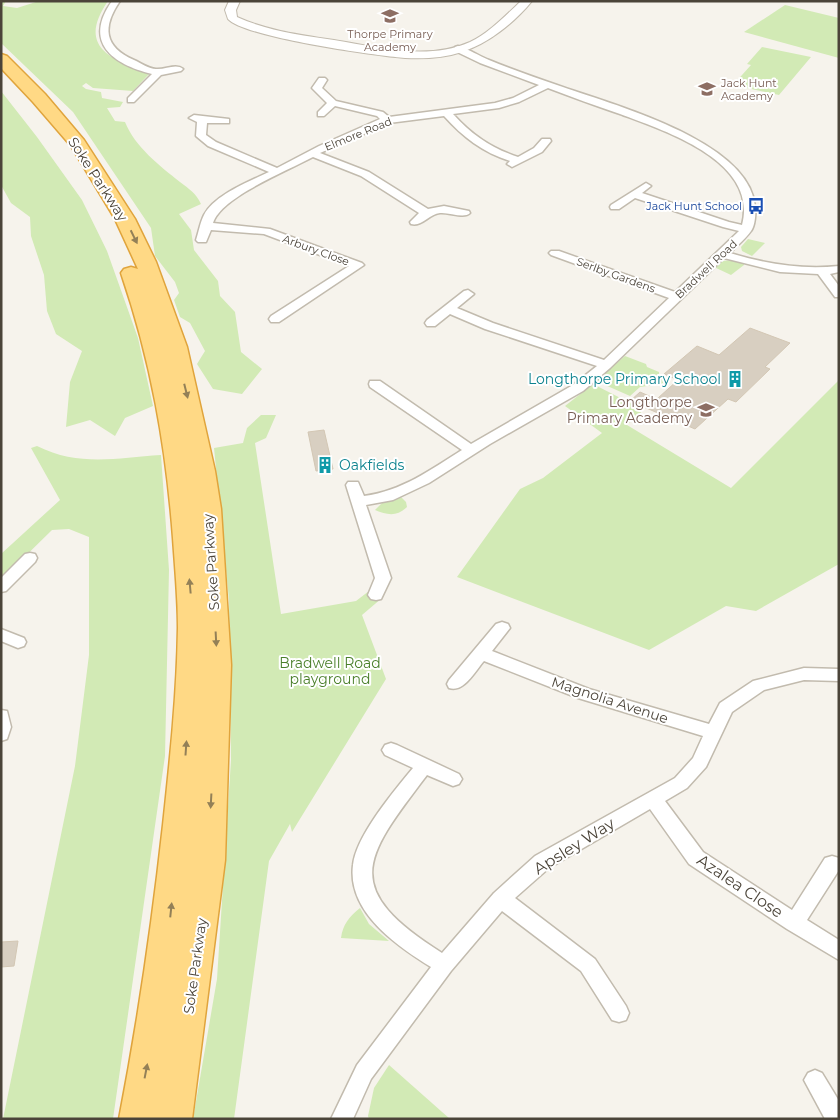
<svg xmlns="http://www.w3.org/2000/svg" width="840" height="1120" font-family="Montserrat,sans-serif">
<rect width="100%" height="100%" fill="#f6f3ec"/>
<g fill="#d2eab5">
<path d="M1,1H6L3,6L17,8L39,1H108C89,29 90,49 124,63C132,67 142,69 149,74L133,91L93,88L86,83L82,86L86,89L101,92L102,98L123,102L120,107L107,108L115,121L125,122C135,147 160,166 180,182C189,189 196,193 201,204L179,214L191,230L194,250L218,281L220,296L235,312L241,352L262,369L242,394L213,389L197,364L205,351L190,323L180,317L174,300L179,293L175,282L155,256L151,228L73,112L1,43Z"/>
<path d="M785,5L839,18V58L744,32Z"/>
<path d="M762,47L811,57L779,95L733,85L751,65L747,64Z"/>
<path d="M1,91L37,137L82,200L107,251L138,338L153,406L125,418L115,436L90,420L66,427L70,382L82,351L56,334L47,311L44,275L31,236L30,217L11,203L1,185Z"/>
<path d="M748,239L765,243L752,256L742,251L741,247Z"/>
<path d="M732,260L744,263V265L731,275L714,267L723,261Z"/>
<path d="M625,356L646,364L647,367L659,372V375L668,380L669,383L640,387L630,396L596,381Z"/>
<path d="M839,380V564L756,611L726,606L649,650L457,577L520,489L543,478L602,433L565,406L593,384L638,407L641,413L627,425L731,488Z"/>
<path d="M261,415H276L266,438L255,443L281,614L356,601L369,591L382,598L362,615L386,679L292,832L290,824L269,861L234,1119H193L217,979L231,760L229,600L214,448L243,443L247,428Z"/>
<path d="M37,446C79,467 116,458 161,455L169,570L165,756L113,1119H3L75,766L89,655V537L69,529L52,530L1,580V554L60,500L31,448Z"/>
<path d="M400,496L406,502L407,507C397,517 387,515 375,510L384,501Z"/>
<path d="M360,908L369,924L389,941L341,938C343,924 349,917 360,908Z"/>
<path d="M389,1065L450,1119H369L368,1116L374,1088Z"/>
</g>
<g fill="#d8cfc1" stroke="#d3c7b4">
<path d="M750,328L790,343L765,367L770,369L736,402L728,399L695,429L630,401L640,392L656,399L658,398L678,380L664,374L697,346L719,355Z"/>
<path d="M324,430L333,469L316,471L308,432Z"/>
<path d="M18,941L14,966L1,967V942Z"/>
</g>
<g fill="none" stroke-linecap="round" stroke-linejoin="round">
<g stroke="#c2bbae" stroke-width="3">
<g id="minor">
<path d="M112,1H120C102,27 104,47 134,60C141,63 149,69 156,69C165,70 176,63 183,69L181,71L161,75L134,102H128V98L152,74C112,64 83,42 112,1Z"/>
<path d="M458,46C469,49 479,56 489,60C511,69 534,77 557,85C610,104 749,140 755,206C756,213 755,226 751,231C746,238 737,246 730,253C766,264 801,270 839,266V272L830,274L839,286V297H835L818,274L780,272L724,258L610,368L583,391L490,444L429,483L393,500L366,505L391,578L381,599L376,600L371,599L368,595L375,578L346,485L348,482H358L364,496C402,491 430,470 462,450L370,387L369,384L370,381H380L471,444L573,385L597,366L485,329L450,314L435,326H427L425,323L427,320L464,291L468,290L474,294L457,308L493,323L604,360L669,298L551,255L549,253L551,251H559L675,292L739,231L723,227L635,198L619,209H611L610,207L611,205L646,183L651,186L642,193L729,222L742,225C759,161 665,131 620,114C596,106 572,97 548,88L519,102L499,108L453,114C472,135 491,148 518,157L534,148L542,139H550L551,141L542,152L512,167L507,164L510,161C482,152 463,137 444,116L389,123L320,153L369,172L428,209L444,206L469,211L470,213C464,219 449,212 440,213C429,214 422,227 411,224L410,222L419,213L361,176L313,157C287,171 221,197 213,223L270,229L362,263L364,265L279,322H271L269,319L271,316L349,266L264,234L211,230L206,242H198L196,240C199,231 200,223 204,215C214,195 250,181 269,172L208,146L196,136L197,122L189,118L194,115L229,119V123H207L206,135L216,142L277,168L319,146L380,119L377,116L335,106L324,116H318V112L327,103L312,88L319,78H325L327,80L322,88L336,101L383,112L389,117L495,103L513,98L539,85L480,63L455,51V47Z"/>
<path d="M30,553L35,554L37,558L35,562L6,591L1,592V578L25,554Z"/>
<path d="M502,622L508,624L510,628L492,651L589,689L709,724L720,703L753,681L804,668L839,669V681L804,680L764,690L732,712L706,767L687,788L665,801L703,852L792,910L825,858L832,856L839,858V870L807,920L839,940V960L787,929L689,864L650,809L549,868L515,898L595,959L626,1006L629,1013L626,1020L619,1022L612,1020L581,971L502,911L451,971L371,1079L353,1119H331L357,1065L431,967C397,946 347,912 353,865C356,836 394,791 413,768L385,755L382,750L385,745L391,743L397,745L459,774L462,779L459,784L453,786L427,775C364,858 339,888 442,953L494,893L535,856L675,778L693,758L703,736L578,698L484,661C475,671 464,693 449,688L447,684L449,680L496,624Z"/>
<path d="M1,629L24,638L26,642L24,646L18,648L1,641Z"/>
<path d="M1,710L7,711L11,727L7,739L1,741Z"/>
<path d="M815,1070L822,1073L839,1101V1119H825L804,1080L808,1073Z"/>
</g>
</g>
<g stroke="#c2bbae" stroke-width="2">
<path id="tertiary" d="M229,1H240L236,10L237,17C268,31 301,35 334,40C378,47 427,61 470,42C489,33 505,16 521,1H532C514,23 489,43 462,52C444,58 424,59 405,58C376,56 244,37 228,19L225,10Z"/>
</g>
<g stroke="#e0a43c" stroke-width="3">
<path id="trunk" d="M1,54L7,56L45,94L84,140L135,219L156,262L187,347L215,471L221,509L231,665L225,860L192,1119H119C138,1021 152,924 163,825C170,760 177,694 178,628C178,598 175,568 173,538C166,445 151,361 121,273L124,269L131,267L138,269L115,219L71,146L33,102L1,68Z"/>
</g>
<use href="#minor" fill="#fff" fill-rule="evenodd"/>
<use href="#tertiary" fill="#fff" fill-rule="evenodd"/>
<use href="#trunk" fill="#ffd985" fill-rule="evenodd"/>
</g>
<defs><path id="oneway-solid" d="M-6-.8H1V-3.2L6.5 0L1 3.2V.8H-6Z" transform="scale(1.25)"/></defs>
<g fill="#938057">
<use href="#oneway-solid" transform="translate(134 237) rotate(64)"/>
<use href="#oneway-solid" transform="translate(186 391) rotate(76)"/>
<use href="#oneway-solid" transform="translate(190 586) rotate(-95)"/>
<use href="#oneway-solid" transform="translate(216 639) rotate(87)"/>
<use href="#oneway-solid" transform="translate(186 748) rotate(-86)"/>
<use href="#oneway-solid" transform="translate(211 801) rotate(93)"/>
<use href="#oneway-solid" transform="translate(171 910) rotate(-84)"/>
<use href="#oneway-solid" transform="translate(146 1071) rotate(-79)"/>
</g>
<defs>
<g id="school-bare" transform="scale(1.35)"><path d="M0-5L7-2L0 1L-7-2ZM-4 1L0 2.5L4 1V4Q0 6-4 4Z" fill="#8d6e63" stroke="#fff" stroke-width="2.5" paint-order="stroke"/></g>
<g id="bus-bare" transform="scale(1.35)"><path d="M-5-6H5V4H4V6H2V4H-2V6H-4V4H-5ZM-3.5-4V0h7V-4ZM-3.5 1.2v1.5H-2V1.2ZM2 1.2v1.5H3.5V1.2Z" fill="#1a4fb4" stroke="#fff" stroke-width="2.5" paint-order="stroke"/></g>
<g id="building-bare" transform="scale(1.35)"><path d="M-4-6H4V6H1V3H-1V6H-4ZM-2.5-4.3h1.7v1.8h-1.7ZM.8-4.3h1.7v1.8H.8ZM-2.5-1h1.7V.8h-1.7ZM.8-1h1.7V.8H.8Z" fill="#0f9aa8" stroke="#fff" stroke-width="2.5" paint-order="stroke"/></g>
</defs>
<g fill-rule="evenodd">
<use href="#school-bare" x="390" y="16"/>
<use href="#school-bare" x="707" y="89"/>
<use href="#bus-bare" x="756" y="206"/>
<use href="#building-bare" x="735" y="379"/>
<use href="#school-bare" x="706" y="410"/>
<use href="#building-bare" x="325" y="465"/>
</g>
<g text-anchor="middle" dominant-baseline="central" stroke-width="4" stroke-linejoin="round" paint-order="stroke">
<g font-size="11" fill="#785e54" stroke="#fff">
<text x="390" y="34">Thorpe Primary<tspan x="390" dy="13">Academy</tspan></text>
<text x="721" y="83" text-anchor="start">Jack Hunt<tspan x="721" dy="13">Academy</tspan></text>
</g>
<g font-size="11" fill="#4b4439" stroke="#fff">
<text transform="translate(358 134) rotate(-22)">Elmore Road</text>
<text transform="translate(316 250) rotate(20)">Arbury Close</text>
<text transform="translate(706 269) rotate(-43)">Bradwell Road</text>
<text transform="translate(616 275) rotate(20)">Serlby Gardens</text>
</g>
<g font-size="11" fill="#164399" stroke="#fff" text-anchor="end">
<text x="742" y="206">Jack Hunt School</text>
</g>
<g font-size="14" fill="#4b4439" stroke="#fff">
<text transform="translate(98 179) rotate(57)">Soke Parkway</text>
<text transform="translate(211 562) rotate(-94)">Soke Parkway</text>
<text transform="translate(610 700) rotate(18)">Magnolia Avenue</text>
<text transform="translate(195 966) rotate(-82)">Soke Parkway</text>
</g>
<g font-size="14" fill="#0d838f" stroke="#fff" text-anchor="end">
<text x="721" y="379">Longthorpe Primary School</text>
<text x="339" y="465" text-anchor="start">Oakfields</text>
</g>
<g font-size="14" fill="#785e54" stroke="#fff" text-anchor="end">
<text x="692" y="402">Longthorpe<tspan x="692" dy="16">Primary Academy</tspan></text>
</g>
<g font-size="14" fill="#4a7f2a" stroke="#fff">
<text x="330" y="663">Bradwell Road<tspan x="330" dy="16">playground</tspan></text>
</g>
<g font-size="16" fill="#4b4439" stroke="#fff">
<text transform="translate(574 846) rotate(-32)">Apsley Way</text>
<text transform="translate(740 886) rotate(34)">Azalea Close</text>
</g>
</g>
<rect width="840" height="1120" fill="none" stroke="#4b4439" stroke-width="5"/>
</svg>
